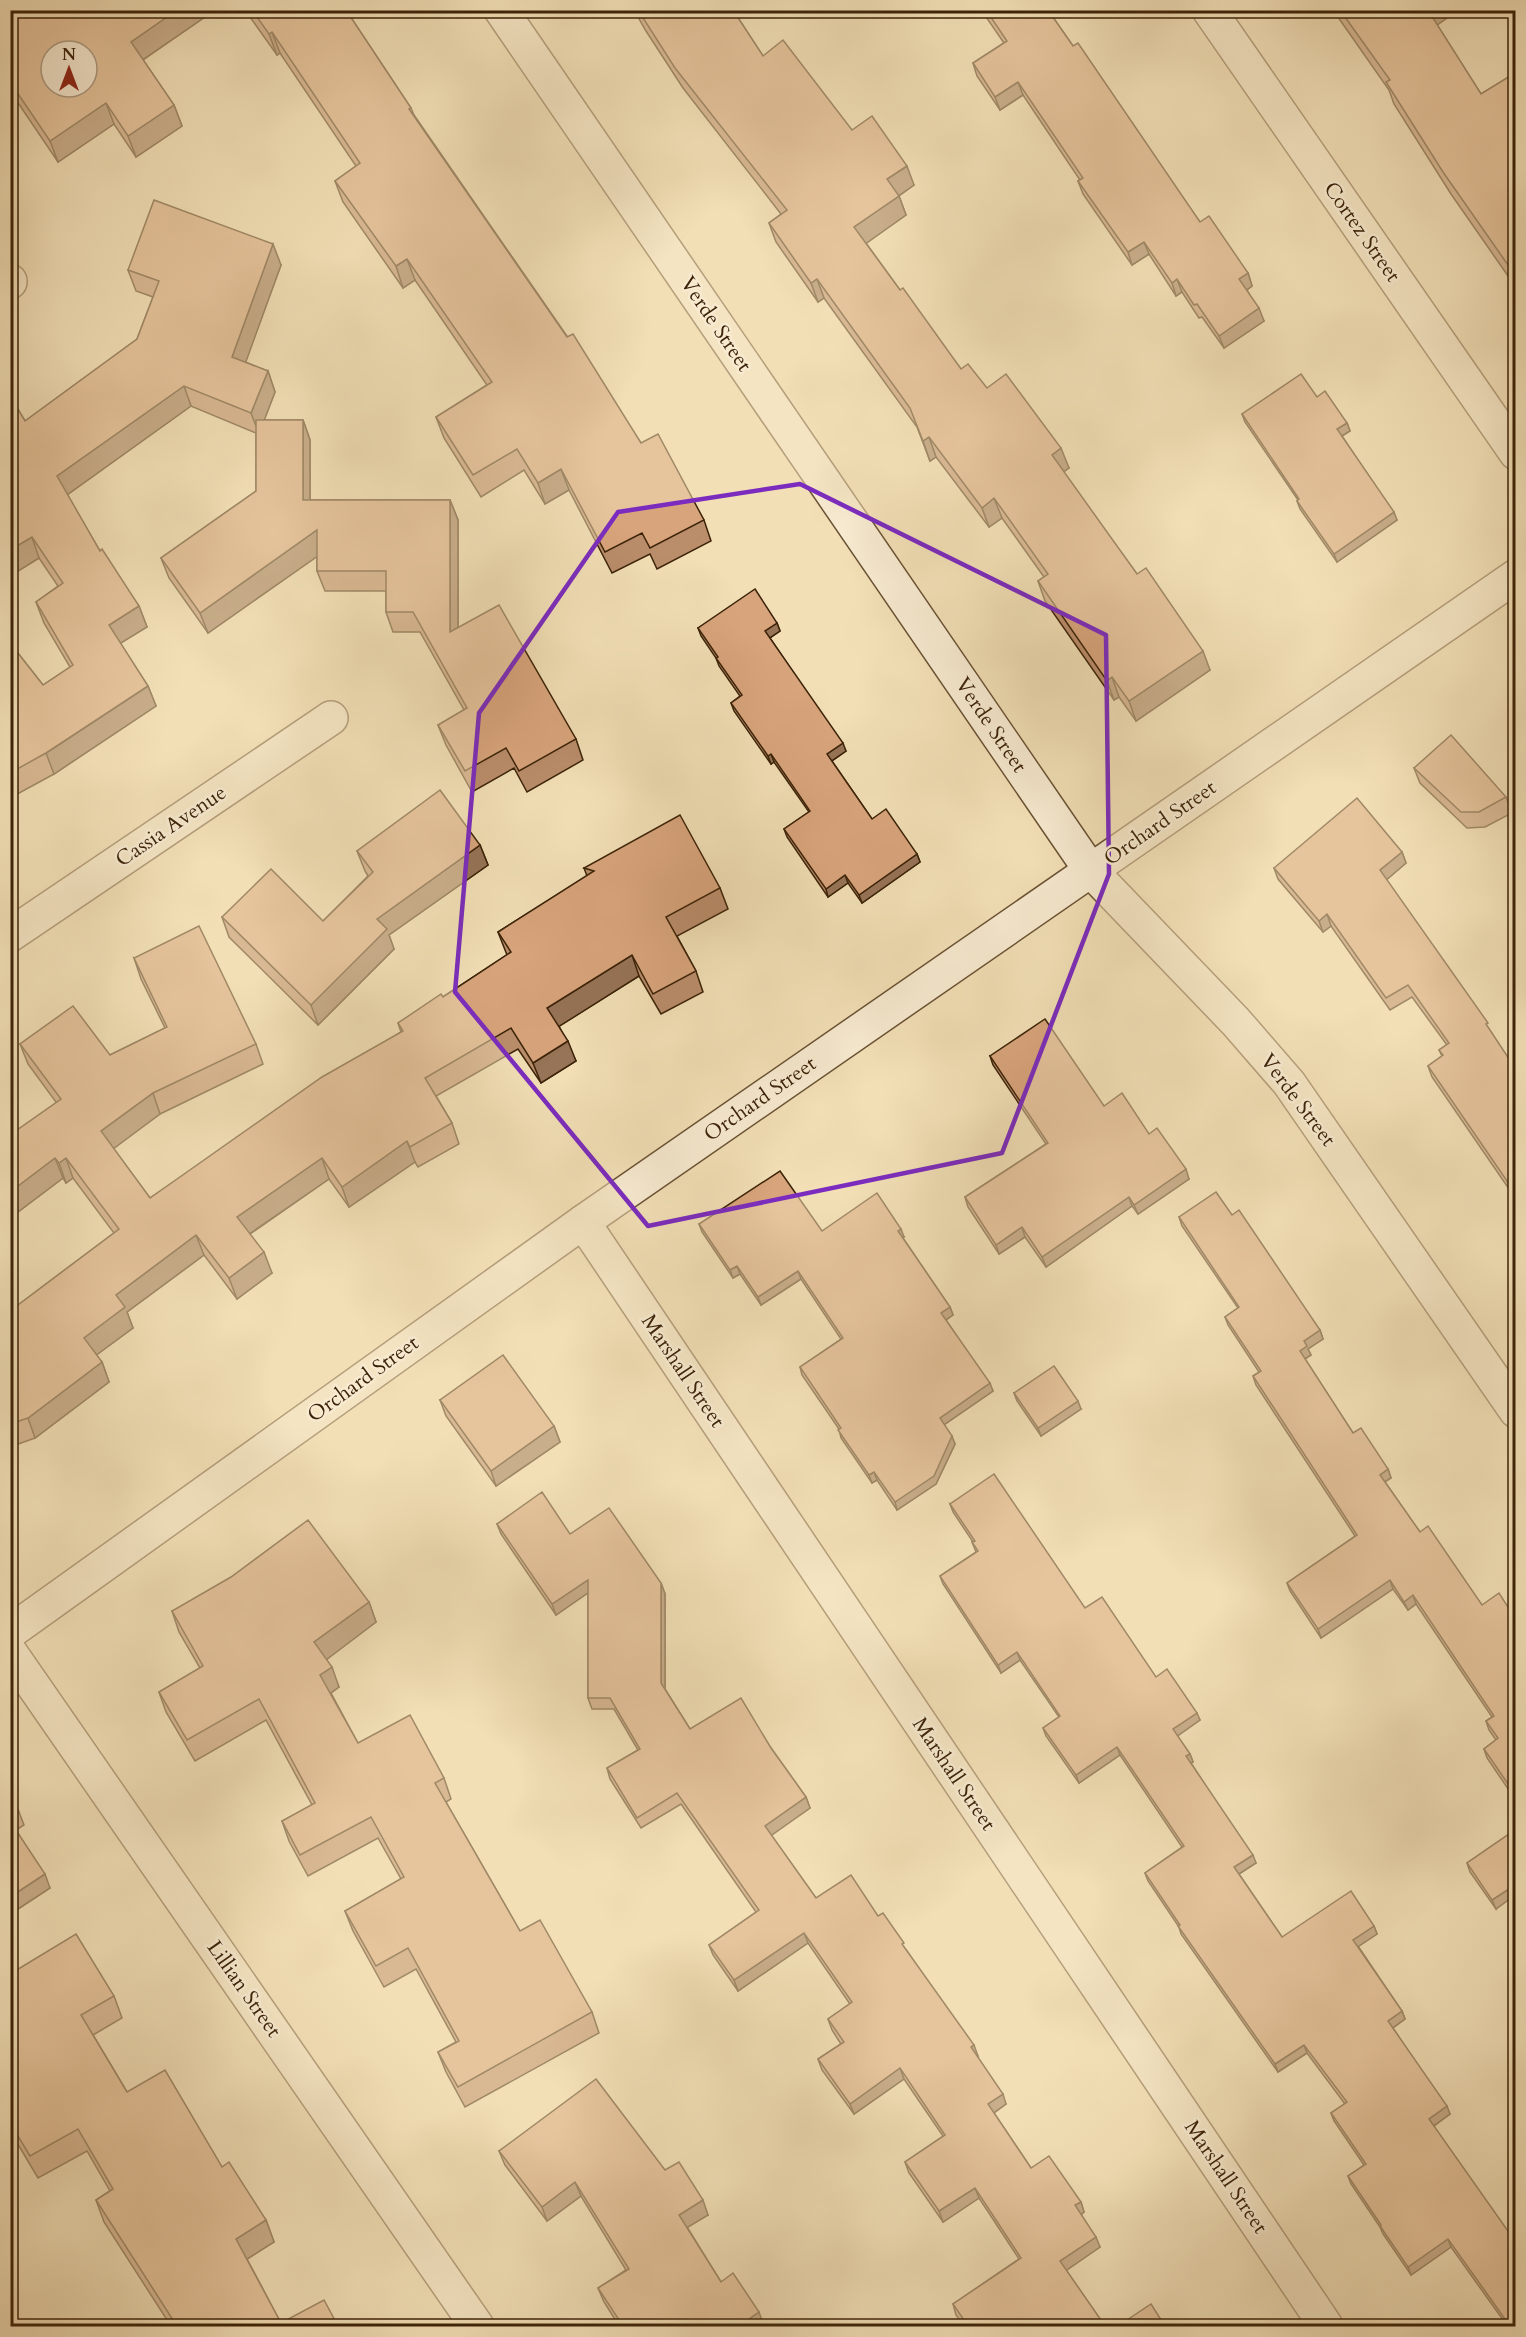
<svg xmlns="http://www.w3.org/2000/svg" width="1526" height="2337" font-family="Cardo,serif">
<rect width="100%" height="100%" fill="#f2dfb6"/>
<filter id="stains"><feTurbulence type="fractalNoise" baseFrequency=".00333" numOctaves="4"/><feColorMatrix values="0 0 0 0 .2 0 0 0 0 .09 0 0 0 0 .02 0 0 0 .5 -.17"/></filter>
<radialGradient id="worn" r=".72"><stop offset=".6" stop-color="#630" stop-opacity="0"/><stop offset="1" stop-color="#630" stop-opacity=".3"/></radialGradient>
<g fill="none" stroke-linecap="round" stroke-linejoin="round">
<g stroke="#6a5234" stroke-width="36">
<g id="street">
<path d="M501,10L1091,871L1236,1022L1289,1083L1516,1411"/>
<path d="M1209,10L1516,453"/>
<path d="M10,281V282"/>
<path d="M10,935L331,718"/>
<path d="M583,1222L1326,2326"/>
<path d="M10,1632L583,1222L1516,576"/>
<path d="M10,1652L477,2326"/>
</g>
</g>
<use href="#street" stroke="#f7ead0" stroke-width="33"/>
</g>
<g fill="#ba8d6b" stroke="#3c2308" stroke-width="1.5">
<path d="M10,10H215L143,60L174,105L182,126L136,157L114,124L58,162L10,91Z"/>
<path d="M245,10H346L411,108L414,115L641,443L704,520L711,541L657,569L650,554L612,573L569,490L545,504L524,470L481,497L444,438L436,417L487,385L415,280L403,288L343,202L335,181L356,166L280,53L277,55Z"/>
<path d="M634,10H733L763,56L852,130L914,185L899,196L906,215L866,243L900,290L961,369L987,388L1069,468L1063,472L1137,574L1210,670L1136,721L1119,697L1114,700L1045,601L1038,581L1044,577L1002,518L989,527L936,457L930,461L917,427L824,298L818,302L776,242L769,223L781,214L683,88L646,31Z"/>
<path d="M983,10H1048L1073,46L1200,222L1248,273L1252,286L1247,290L1264,321L1224,348L1202,317L1199,318L1182,292L1176,296L1149,254L1132,265L1083,194L1078,181L1080,180L1023,95L1000,110L977,76L973,63L1004,43L984,14Z"/>
<path d="M1333,10H1458L1437,25L1481,94L1515,73V286L1451,194L1394,104L1389,90Z"/>
<path d="M281,265L245,362L268,371L275,392L264,420H303L310,440V500H450L458,520V628L576,739L583,760L527,792L514,768L472,792L446,745L438,725L464,710L420,632H393L386,612V591H325L317,571V556L208,633L169,578L161,558L256,491V433L191,406L67,495L100,551L139,606L147,627L120,643L148,686L156,706L54,774L10,798V643L43,685L70,667L44,623L36,602L58,586L39,558L15,573L10,565V396L25,421L137,339L153,297L136,291L128,270Z"/>
<path d="M1317,397L1347,423L1350,431L1342,436L1397,520L1337,562L1300,509L1297,501L1298,500L1245,422L1242,414Z"/>
<path d="M777,623L780,631L770,638L846,751L832,761L872,819L917,854L920,862L862,903L848,883L828,897L787,837L784,829L809,812L774,762L771,764L734,711L731,703L740,696L719,666L716,658L701,636L698,628Z"/>
<path d="M1414,768L1506,797L1512,813L1485,827L1467,828L1420,783Z"/>
<path d="M480,845L488,865L389,935L394,949L318,1025L229,937L222,917L323,921L368,876L365,871L357,851Z"/>
<path d="M1402,852L1406,863L1386,880L1515,1068V1189L1511,1192L1432,1077L1428,1066L1442,1056L1439,1050L1447,1045L1412,997L1390,1010L1331,926L1323,932L1278,879L1274,868Z"/>
<path d="M584,868L720,888L728,909L677,936L696,971L703,992L661,1014L639,976L559,1026L576,1061L541,1083L518,1049L436,1096L452,1123L459,1144L418,1167L415,1162L349,1207L329,1179L250,1234L272,1273L237,1299L204,1255L127,1312L133,1328L96,1355L102,1362L109,1382L35,1438L10,1447V1311L114,1233L73,1178L66,1183L63,1178L10,1218L56,1102L28,1064L20,1044L110,1055L165,1028L141,979L134,958L256,1044L263,1064L160,1114L113,1148L150,1198L401,1032L398,1023L443,997L507,955L498,932L587,876Z"/>
<path d="M990,1056L1104,1106L1149,1134L1189,1179L1138,1214L1132,1206L1046,1267L1025,1237L999,1254L968,1207L965,1197L1046,1144L993,1065Z"/>
<path d="M1232,1215L1320,1330L1323,1339L1308,1349L1311,1355L1305,1359L1353,1433L1388,1469L1391,1478L1385,1482L1420,1532L1482,1605L1515,1618V1799L1487,1758L1484,1749L1496,1740L1489,1730L1486,1721L1492,1717L1416,1604L1408,1610L1393,1589L1321,1638L1290,1591L1287,1583L1355,1536L1256,1385L1253,1376L1259,1372L1228,1325L1225,1317L1238,1308L1182,1226L1179,1217Z"/>
<path d="M699,1224L904,1237L903,1238L950,1307L953,1315L946,1320L993,1391L944,1425L955,1444L936,1484L897,1510L877,1480L872,1483L841,1438L839,1429L802,1375L800,1367L841,1339L801,1279L761,1305L740,1274L733,1278L702,1232Z"/>
<path d="M1014,1393L1081,1409L1041,1436L1017,1401Z"/>
<path d="M440,1400L554,1426L560,1442L496,1486L446,1416Z"/>
<path d="M950,1504L1085,1608L1200,1720L1177,1736L1190,1754L1193,1762L1191,1763L1256,1863L1239,1874L1282,1937L1374,1926L1377,1934L1358,1946L1402,2011L1405,2019L1393,2028L1450,2114L1434,2126L1515,2326L1503,2320L1451,2247L1411,2275L1383,2234L1380,2227L1351,2184L1348,2176L1364,2165L1334,2121L1331,2113L1345,2104L1307,2053L1278,2072L1181,1934L1179,1927L1148,1881L1145,1873L1182,1847L1120,1755L1079,1783L1046,1736L1043,1728L1059,1717L1020,1660L1001,1673L943,1584L940,1576L976,1552L972,1542H973L953,1512Z"/>
<path d="M497,1524L570,1534L661,1583L665,1594V1689L690,1729L771,1748L806,1797L810,1808L771,1835L816,1898L878,1916L907,1951L978,2056H977L1006,2104L994,2113L1031,2168L1081,2202L1084,2212L1081,2215L1100,2247L1066,2270L1105,2326H964L956,2315L953,2304L1019,2259L979,2198L943,2222L909,2173L905,2162L943,2136L904,2079L854,2114L822,2070L818,2059L841,2044L832,2030L828,2019L850,2004L808,1943L738,1991L713,1955L709,1945L756,1912L681,1804L641,1828L610,1779L607,1768L638,1750L614,1709H592L588,1698V1593L556,1615L501,1534Z"/>
<path d="M369,1602L376,1622L326,1659L339,1687L331,1693L358,1743L444,1778L451,1799L446,1802L520,1931L592,2012L599,2033L465,2107L446,2072L438,2052L456,2042L416,1969L384,1987L353,1931L345,1911L401,1879L378,1838L308,1876L289,1841L282,1821L312,1805L266,1720L195,1761L166,1712L159,1692L200,1668L179,1632L172,1611Z"/>
<path d="M10,1795L19,1812L24,1825L16,1830L50,1888L12,1913L10,1910Z"/>
<path d="M1515,1830L1496,1909L1470,1872L1467,1863Z"/>
<path d="M10,1974L114,1996L122,2018L93,2035L127,2092L222,2167L266,2220L274,2242L247,2259L281,2323L338,2326L169,2323L104,2222L96,2200L110,2191L87,2151L38,2178L10,2131Z"/>
<path d="M499,2151L665,2170L708,2215L687,2227L721,2282L764,2326H619L604,2302L598,2288L626,2270L581,2196L547,2221L505,2165Z"/>
</g>
<g fill="#977357" stroke="#3c2308" stroke-width="1.5">
<path d="M177,10H215L138,63L131,42Z"/>
<path d="M1427,10H1458L1433,28Z"/>
<path d="M272,32L280,53L277,55L269,34Z"/>
<path d="M1018,82L1023,95L1000,110L995,97Z"/>
<path d="M106,103L114,124L58,162L50,141Z"/>
<path d="M174,105L182,126L136,157L128,136Z"/>
<path d="M907,166L914,185L894,199L887,179Z"/>
<path d="M899,196L906,215L861,247L854,227Z"/>
<path d="M1144,242L1149,254L1132,265L1128,252Z"/>
<path d="M273,244L281,265L240,378L232,357Z"/>
<path d="M407,259L415,280L403,288L396,266Z"/>
<path d="M1248,273L1252,286L1244,292L1239,279Z"/>
<path d="M817,279L824,298L818,302L811,283Z"/>
<path d="M1177,279L1182,292L1176,296L1172,283Z"/>
<path d="M1259,308L1264,321L1224,348L1219,336Z"/>
<path d="M268,371L275,392L259,434L251,413Z"/>
<path d="M184,386L191,406L64,497L57,476Z"/>
<path d="M303,420L310,440V520L303,500Z"/>
<path d="M1347,423L1350,431L1340,437L1337,429Z"/>
<path d="M929,437L936,457L930,461L923,441Z"/>
<path d="M1061,448L1069,468L1059,475L1052,455Z"/>
<path d="M561,469L569,490L545,504L538,483Z"/>
<path d="M994,498L1002,518L989,527L982,508Z"/>
<path d="M450,500L458,520V653L450,632Z"/>
<path d="M1394,512L1397,520L1337,562L1334,554Z"/>
<path d="M317,530L325,551L208,633L200,613Z"/>
<path d="M32,537L39,558L15,573L10,560V550Z"/>
<path d="M139,606L147,627L116,646L109,625Z"/>
<path d="M777,623L780,631L768,639L765,631Z"/>
<path d="M1203,651L1210,670L1136,721L1129,701Z"/>
<path d="M1112,677L1119,697L1114,700L1107,681Z"/>
<path d="M148,686L156,706L54,774L46,753Z"/>
<path d="M843,743L846,751L830,762L827,754Z"/>
<path d="M771,754L774,762L771,764L768,756Z"/>
<path d="M480,845L488,865L389,935L394,949L318,1025L311,1005L377,919Z"/>
<path d="M1402,852L1406,863L1384,882L1380,870Z"/>
<path d="M917,854L920,862L862,903L859,895Z"/>
<path d="M845,875L848,883L828,897L826,889Z"/>
<path d="M1327,914L1331,926L1323,932L1319,921Z"/>
<path d="M632,955L639,976L555,1029L547,1008Z"/>
<path d="M568,1041L576,1061L541,1083L533,1063Z"/>
<path d="M153,1093L160,1114L109,1152L101,1131Z"/>
<path d="M407,1141L415,1162L349,1207L342,1187Z"/>
<path d="M55,1158L63,1178L10,1218V1192Z"/>
<path d="M66,1158L73,1178L66,1183L59,1163Z"/>
<path d="M322,1158L329,1179L245,1237L237,1217Z"/>
<path d="M1186,1169L1189,1179L1138,1214L1134,1205Z"/>
<path d="M1515,1175V1189L1511,1192L1507,1181Z"/>
<path d="M1129,1197L1132,1206L1046,1267L1042,1257Z"/>
<path d="M1022,1227L1025,1237L999,1254L996,1245Z"/>
<path d="M901,1229L904,1237L901,1239L898,1231Z"/>
<path d="M196,1235L204,1255L127,1312L133,1328L91,1359L84,1338L116,1295Z"/>
<path d="M264,1252L272,1273L237,1299L229,1278Z"/>
<path d="M737,1266L740,1274L733,1278L730,1270Z"/>
<path d="M798,1271L801,1279L761,1305L758,1297Z"/>
<path d="M950,1307L953,1315L944,1321L941,1313Z"/>
<path d="M1320,1330L1323,1339L1308,1349L1311,1355L1303,1360L1300,1351L1304,1341Z"/>
<path d="M102,1362L109,1382L35,1438L28,1418Z"/>
<path d="M990,1383L993,1391L942,1426L940,1418Z"/>
<path d="M1078,1401L1081,1409L1041,1436L1038,1428Z"/>
<path d="M554,1426L560,1442L496,1486L491,1471Z"/>
<path d="M952,1436L955,1444L936,1484L897,1510L895,1502Z"/>
<path d="M1388,1469L1391,1478L1383,1483L1380,1475Z"/>
<path d="M874,1472L877,1480L872,1483L869,1475Z"/>
<path d="M588,1580L592,1590L556,1615L552,1604Z"/>
<path d="M1390,1580L1393,1589L1321,1638L1318,1629Z"/>
<path d="M661,1583L665,1594V1694L661,1683Z"/>
<path d="M1413,1595L1416,1604L1408,1610L1404,1602Z"/>
<path d="M369,1602L376,1622L322,1663L314,1642Z"/>
<path d="M1017,1652L1020,1660L1001,1673L998,1665Z"/>
<path d="M332,1667L339,1687L328,1695L320,1675Z"/>
<path d="M1197,1713L1200,1720L1176,1737L1173,1729Z"/>
<path d="M1117,1747L1120,1755L1079,1783L1076,1775Z"/>
<path d="M1190,1754L1193,1762L1189,1764L1186,1756Z"/>
<path d="M806,1797L810,1808L769,1837L765,1826Z"/>
<path d="M1253,1855L1256,1863L1237,1875L1234,1867Z"/>
<path d="M45,1874L50,1888L12,1913L10,1908V1897Z"/>
<path d="M1515,1885V1895L1496,1909L1492,1900Z"/>
<path d="M1374,1926L1377,1934L1356,1948L1353,1940Z"/>
<path d="M804,1933L808,1943L738,1991L734,1980Z"/>
<path d="M1402,2011L1405,2019L1391,2029L1388,2021Z"/>
<path d="M974,2045L978,2056L975,2058L971,2047Z"/>
<path d="M1304,2045L1307,2053L1278,2072L1275,2064Z"/>
<path d="M900,2068L904,2079L854,2114L850,2104Z"/>
<path d="M1003,2094L1006,2104L992,2114L988,2104Z"/>
<path d="M1447,2106L1450,2114L1432,2127L1429,2119Z"/>
<path d="M575,2182L581,2196L547,2221L542,2207Z"/>
<path d="M975,2188L979,2198L943,2222L939,2211Z"/>
<path d="M703,2200L708,2215L685,2229L679,2215Z"/>
<path d="M1081,2202L1084,2212L1079,2216L1075,2205Z"/>
<path d="M266,2220L274,2242L244,2261L236,2239Z"/>
<path d="M1096,2237L1100,2247L1064,2272L1060,2261Z"/>
<path d="M1448,2239L1451,2247L1411,2275L1408,2267Z"/>
<path d="M759,2312L764,2326H748L746,2321Z"/>
</g>
<g fill="#d8a47c" stroke="#3c2308" stroke-width="1.5" fill-rule="evenodd">
<path d="M10,10H177L131,42L174,105L128,136L106,103L50,141L10,82ZM51,51H87V87H51Z"/>
<path d="M252,10H346L411,108L409,109L567,337L573,334L641,443L658,434L704,520L650,548L642,533L605,552L561,469L538,483L517,449L473,475L436,417L492,382L407,259L396,266L335,181L360,163L272,32L269,34Z"/>
<path d="M638,10H733L763,56L783,40L852,130L872,116L907,166L887,179L899,196L854,227L900,290L903,288L961,369L968,364L987,388L1006,374L1061,448L1052,455L1137,574L1146,568L1203,651L1129,701L1112,677L1107,681L1038,581L1048,574L994,498L982,508L929,437L923,441L910,408L817,279L811,283L769,223L787,210L675,68Z"/>
<path d="M986,10H1048L1073,46L1078,43L1200,222L1209,216L1248,273L1239,279L1259,308L1219,336L1197,304L1194,305L1177,279L1172,283L1144,242L1128,252L1078,181L1083,178L1018,82L995,97L973,63L1007,41Z"/>
<path d="M1340,10H1428L1481,94L1515,73V275L1443,172L1386,82L1390,80Z"/>
<path d="M154,200L273,244L232,357L268,371L251,413L184,386L57,476L100,551L102,549L139,606L109,625L148,686L46,753L10,773V643L43,685L73,665L36,602L63,583L32,537L10,550V396L25,421L137,339L159,281L128,270Z"/>
<path d="M1301,374L1317,397L1325,391L1347,423L1337,429L1394,512L1334,554L1297,501L1299,499L1242,414Z"/>
<path d="M256,420H303V500H450V632L499,605L576,739L519,771L506,748L465,771L438,725L467,708L413,612H386V571H317V530L200,613L161,558L256,491Z"/>
<path d="M755,589L777,623L765,631L843,743L827,754L872,819L886,809L917,854L859,895L845,875L826,889L784,829L810,811L771,754L768,756L731,703L742,695L716,658L718,657L698,628Z"/>
<path d="M1451,735L1506,797L1479,812H1461L1414,768Z"/>
<path d="M440,790L480,845L377,919L387,929L311,1005L222,917L271,869L323,921L373,872L357,851Z"/>
<path d="M1357,798L1402,852L1380,870L1488,1023L1486,1024L1515,1068V1176V1175L1507,1181L1428,1066L1443,1055L1439,1050L1449,1043L1408,985L1386,998L1327,914L1319,921L1274,868Z"/>
<path d="M680,815L720,888L666,917L696,971L653,994L632,955L547,1008L568,1041L533,1063L511,1028L425,1078L452,1123L410,1147L407,1141L342,1187L322,1158L237,1217L264,1252L229,1278L196,1235L116,1295L125,1307L84,1338L102,1362L28,1418L10,1424V1311L119,1229L66,1158L59,1163L55,1158L10,1192V1135L61,1099L20,1044L73,1006L110,1055L167,1027L134,958L199,926L256,1044L153,1093L101,1131L150,1198L322,1077L403,1031L398,1023L441,994L443,997L511,952L498,932L594,871L584,868Z"/>
<path d="M1045,1019L1104,1106L1122,1093L1149,1134L1157,1128L1186,1169L1134,1205L1129,1197L1042,1257L1022,1227L996,1245L965,1197L1048,1143L990,1056Z"/>
<path d="M780,1171L822,1231L877,1193L901,1229L898,1231L950,1307L941,1313L990,1383L940,1418L952,1436L934,1476L895,1502L874,1472L869,1475L838,1430L841,1428L800,1367L843,1338L798,1271L758,1297L737,1266L730,1270L699,1224Z"/>
<path d="M1216,1192L1232,1215L1239,1210L1320,1330L1304,1341L1307,1346L1300,1351L1353,1433L1361,1428L1388,1469L1380,1475L1420,1532L1428,1526L1482,1605L1499,1593L1515,1618V1670L1513,1671L1515,1674V1794L1484,1749L1498,1738L1486,1721L1494,1716L1413,1595L1404,1602L1390,1580L1318,1629L1287,1583L1357,1535L1253,1376L1261,1371L1225,1317L1239,1307L1179,1217Z"/>
<path d="M503,1355L554,1426L491,1471L440,1400Z"/>
<path d="M1054,1366L1078,1401L1038,1428L1014,1393Z"/>
<path d="M994,1474L1085,1608L1102,1597L1156,1677L1167,1669L1197,1713L1173,1729L1190,1754L1186,1756L1253,1855L1234,1867L1282,1937L1351,1891L1374,1926L1353,1940L1402,2011L1388,2021L1447,2106L1429,2119L1515,2241V2326H1493L1505,2319L1448,2239L1408,2267L1380,2226L1381,2225L1348,2176L1366,2164L1331,2113L1347,2102L1304,2045L1275,2064L1178,1926L1180,1925L1145,1873L1184,1846L1117,1747L1076,1775L1043,1728L1060,1716L1017,1652L998,1665L940,1576L978,1551L972,1542L975,1541L950,1504Z"/>
<path d="M542,1492L570,1534L609,1508L661,1583V1683L690,1729L741,1698L771,1748L806,1797L765,1826L816,1898L851,1875L878,1916L883,1913L904,1943L902,1944L974,2045L971,2047L1003,2094L988,2104L1031,2168L1049,2156L1081,2202L1075,2205L1096,2237L1060,2261L1105,2326H968L953,2304L1021,2258L975,2188L939,2211L905,2162L945,2135L900,2068L850,2104L818,2059L844,2042L828,2019L852,2002L804,1933L734,1980L709,1945L759,1910L677,1793L637,1818L607,1768L640,1749L610,1698H588V1580L552,1604L497,1524Z"/>
<path d="M308,1520L369,1602L314,1642L332,1667L320,1675L358,1743L410,1715L444,1778L435,1783L520,1931L540,1920L592,2012L458,2087L438,2052L459,2041L408,1948L376,1966L345,1911L404,1877L371,1817L300,1855L282,1821L315,1803L259,1699L187,1740L159,1692L203,1666L172,1611L231,1577Z"/>
<path d="M10,1795L19,1812L10,1816Z"/>
<path d="M10,1821L45,1874L10,1897Z"/>
<path d="M1515,1830V1885L1492,1900L1467,1863Z"/>
<path d="M76,1934L114,1996L81,2015L127,2092L165,2070L222,2167L229,2162L266,2220L236,2239L281,2323L324,2300L338,2326H163L173,2320L96,2200L113,2189L78,2129L30,2156L10,2123V1974Z"/>
<path d="M596,2079L665,2170L679,2162L703,2200L679,2215L721,2282L733,2273L759,2312L746,2321L750,2326H623L598,2288L629,2269L575,2182L542,2207L499,2151Z"/>
<path d="M1151,2304L1165,2326H1118Z"/>
</g>
<path d="M0 0H1526V2337H0ZM800,484L1106,635L1109,874L1002,1153L648,1226L455,992L479,713L618,512Z" fill="#f2dfb6" fill-opacity=".55" fill-rule="evenodd"/>
<path fill="none" stroke="#7b2cbf" stroke-width="4.5" stroke-linejoin="round" d="M800,484L1106,635L1109,874L1002,1153L648,1226L455,992L479,713L618,512Z"/>
<g text-anchor="middle" dominant-baseline="central" stroke-width="5" stroke-linejoin="round" paint-order="stroke">
<g font-size="21" fill="#3c2308" stroke="#f7ead0">
<text transform="translate(1362 232) rotate(55)">Cortez Street</text>
<text transform="translate(716 324) rotate(56)">Verde Street</text>
<text transform="translate(991 725) rotate(56)">Verde Street</text>
<text transform="translate(1160 823) rotate(-35)">Orchard Street</text>
<text transform="translate(171 826) rotate(-34)">Cassia Avenue</text>
<text transform="translate(760 1099) rotate(-35)">Orchard Street</text>
<text transform="translate(1298 1100) rotate(53)">Verde Street</text>
<text transform="translate(683 1371) rotate(56)">Marshall Street</text>
<text transform="translate(363 1379) rotate(-36)">Orchard Street</text>
<text transform="translate(954 1774) rotate(56)">Marshall Street</text>
<text transform="translate(244 1989) rotate(55)">Lillian Street</text>
<text transform="translate(1226 2177) rotate(56)">Marshall Street</text>
</g>
</g>
<rect width="1526" height="2337" fill="none" stroke="#f2dfb6" stroke-width="36"/>
<rect x="12" y="12" width="1502" height="2313" fill="none" stroke="#3c2308" stroke-width="3"/>
<rect x="18" y="18" width="1490" height="2301" fill="none" stroke="#3c2308" stroke-width="1.5"/>
<g transform="translate(69 69)"><circle r="28" fill="#f7ead0" stroke="#ac9a80" stroke-width="1.5"/>
<path d="M0-4.5L10 22L0 15L-10 22Z" fill="#8f2418"/>
<text y="-9" font-size="16" font-weight="bold" text-anchor="middle" fill="#3c2308">N</text>
</g>
<rect width="100%" height="100%" filter="url(#stains)"/>
<rect width="100%" height="100%" fill="url(#worn)"/>
</svg>
